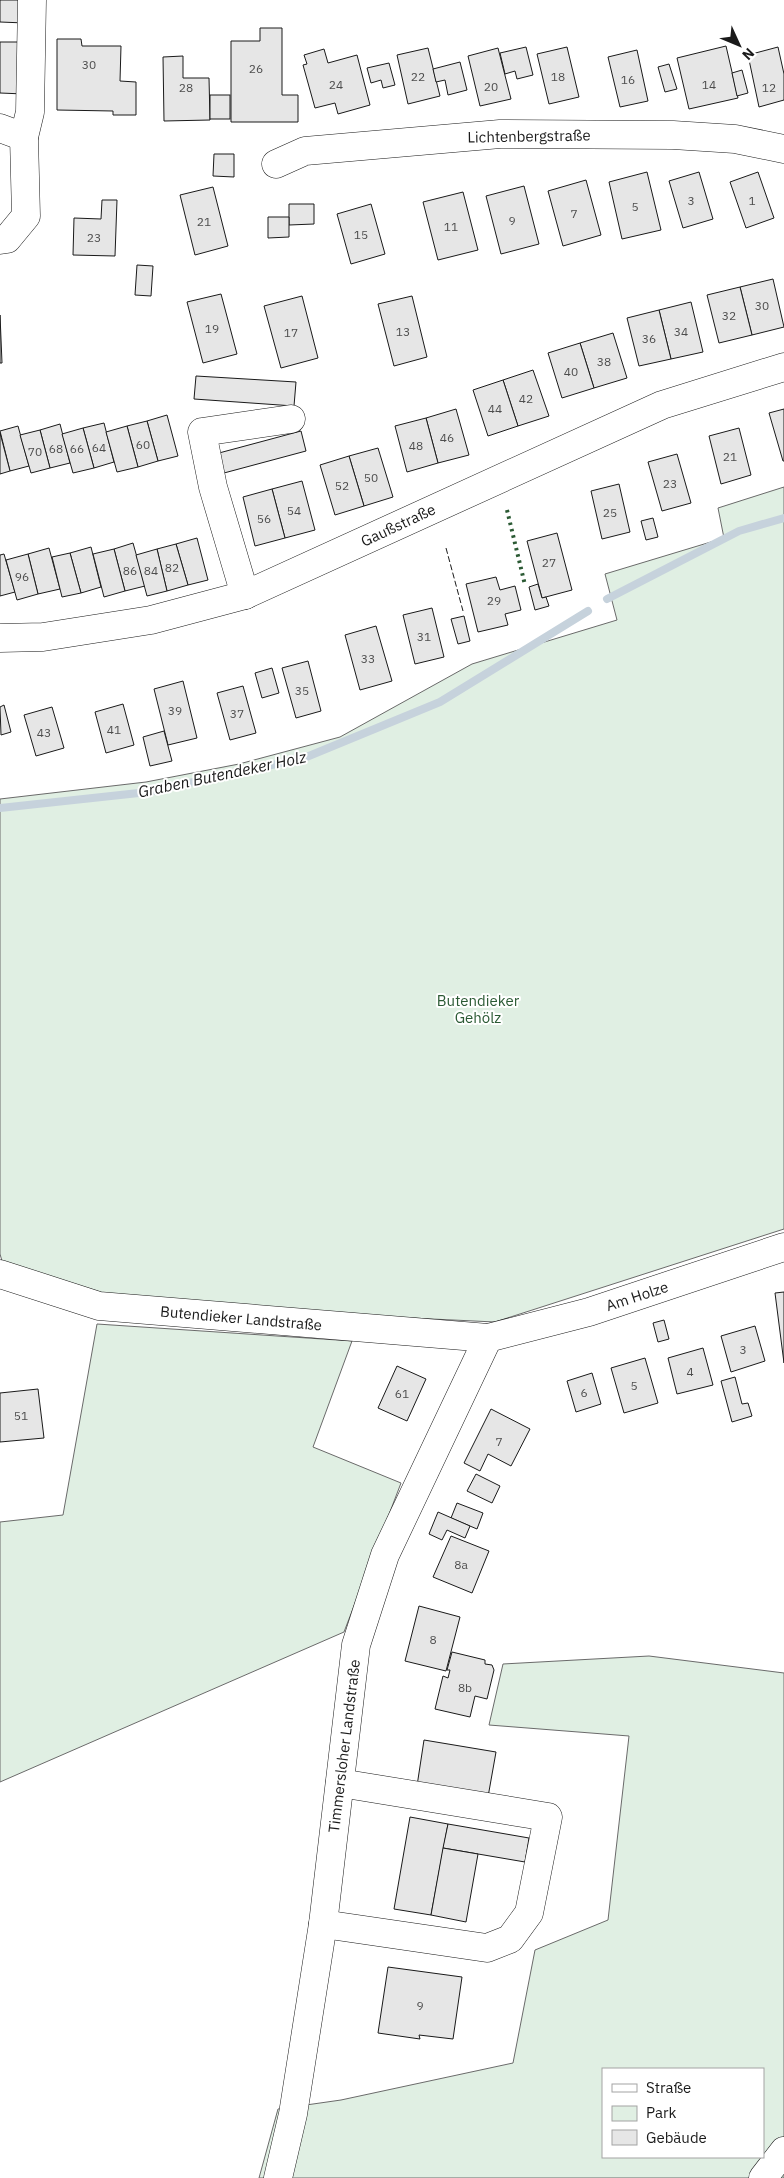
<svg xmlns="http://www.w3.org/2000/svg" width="784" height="2178" font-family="'IBM Plex Sans',sans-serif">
<rect width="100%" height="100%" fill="#fff"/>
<g fill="#e0efe3" stroke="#6a6a6a" fill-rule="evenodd">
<path d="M784,487V1229L495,1322L369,1316L103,1293L2,1261L0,1254V799L146,782L239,764L340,737L472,664L617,620L605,574L724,538L718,508Z"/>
<path d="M97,1324L352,1341L313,1447L401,1483L344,1632L0,1782V1522L63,1515Z"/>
<path d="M649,1656L784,1673V2178H259L278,2109L341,2100L513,2063L535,1950L608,1920L629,1736L489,1725L503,1664ZM603,2069H763V2157H603Z"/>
</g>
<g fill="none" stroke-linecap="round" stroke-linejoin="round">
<g stroke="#c6d2dc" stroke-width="8">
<path d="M607,599L739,531L784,518"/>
<path d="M0,808L148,792L304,758L440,702L588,611"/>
</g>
</g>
<g fill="#e6e6e6" stroke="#1a1a1a">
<path d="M0,0H26L25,23L0,22Z"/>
<path d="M260,28H282V95H298V122H231V41H260Z"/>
<path d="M57,39H81L82,46H121L120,81L136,82V115H113V111L57,110Z"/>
<path d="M0,42H25L24,94L0,93Z"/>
<path d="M726,46L738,98L689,109L677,58Z"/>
<path d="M526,47L533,75L517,79L515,71L505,74L500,53Z"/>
<path d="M567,47L579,97L549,104L537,54Z"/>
<path d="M778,47L784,74V100L759,107L748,55Z"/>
<path d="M428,48L440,96L408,104L397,55Z"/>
<path d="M498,48L511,99L480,106L468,56Z"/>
<path d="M324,49L328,63L357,55L370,105L338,114L335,103L315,108L303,65L307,64L304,55Z"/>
<path d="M637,50L648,101L620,107L608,57Z"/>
<path d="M183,56V78H209L210,120L164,121L163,57Z"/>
<path d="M460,62L467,90L448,95L445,80L436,82L433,69Z"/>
<path d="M389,63L395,85L383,88L381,80L371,83L367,68Z"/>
<path d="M669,64L677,89L665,92L658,67Z"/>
<path d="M742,70L748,93L737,96L732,73Z"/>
<rect x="210" y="95" width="20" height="24"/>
<path d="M214,154H234V177L213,176Z"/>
<path d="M647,172L661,230L622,239L609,182Z"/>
<path d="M699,172L713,219L683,228L669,181Z"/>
<path d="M758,172L774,218L746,228L730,182Z"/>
<path d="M586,180L601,235L563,246L548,191Z"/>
<path d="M524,186L539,244L501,254L486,196Z"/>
<path d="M213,187L228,246L195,255L180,195Z"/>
<path d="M463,192L478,250L438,260L423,202Z"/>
<path d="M102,200H117L115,256L73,255L74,218L101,219Z"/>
<path d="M289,204H314V224L289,225Z"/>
<path d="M371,204L385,254L351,264L337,214Z"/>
<path d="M268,217H289V237L268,238Z"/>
<path d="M137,265L153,266L151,296L135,295Z"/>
<path d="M773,279L784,327L752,335L740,287Z"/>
<path d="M740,287L752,335L719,343L707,295Z"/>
<path d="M221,294L237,354L203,363L187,302Z"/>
<path d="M302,296L318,358L281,368L264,306Z"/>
<path d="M412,296L427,357L394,366L378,304Z"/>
<path d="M691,302L703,352L671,359L659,310Z"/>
<path d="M659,310L671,359L639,366L627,318Z"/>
<path d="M0,315L2,363H0Z"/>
<path d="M613,333L627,378L594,388L580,343Z"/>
<path d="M580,343L594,388L562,398L548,353Z"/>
<path d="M533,370L549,416L518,426L503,380Z"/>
<path d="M196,376L296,382L294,406L194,399Z"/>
<path d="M503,380L518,426L488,436L473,390Z"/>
<path d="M456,409L469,455L438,463L426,418Z"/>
<path d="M784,409V461H783L769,413Z"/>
<path d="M167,415L178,456L158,461L147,421Z"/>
<path d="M426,418L438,463L407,472L395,426Z"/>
<path d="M147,421L158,461L138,467L127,426Z"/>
<path d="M104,423L114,462L94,468L83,428Z"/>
<path d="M60,424L70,463L50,468L40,430Z"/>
<path d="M18,426L29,466L10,471L0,431Z"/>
<path d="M127,426L138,467L117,472L106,432Z"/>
<path d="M83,428L94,468L73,473L62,434Z"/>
<path d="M739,428L751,475L721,484L709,436Z"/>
<path d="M40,430L50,468L31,473L20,435Z"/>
<path d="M301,431L306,451L224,473L219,453Z"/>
<path d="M0,433L10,471L0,474Z"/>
<path d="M378,448L393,497L364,506L349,456Z"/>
<path d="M677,454L691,503L662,511L648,462Z"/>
<path d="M349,456L364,506L335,515L320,465Z"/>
<path d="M302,481L315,530L285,538L272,489Z"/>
<path d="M619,484L630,532L602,539L591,491Z"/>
<path d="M272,489L285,538L255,546L243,497Z"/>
<path d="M653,518L658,537L646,540L641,521Z"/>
<path d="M557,533L572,590L542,598L527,541Z"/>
<path d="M197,538L208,580L188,585L176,544Z"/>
<path d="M133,543L145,586L125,591L114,549Z"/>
<path d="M176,544L188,585L167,591L157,549Z"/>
<path d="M91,547L101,587L81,593L70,553Z"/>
<path d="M49,548L60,589L38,594L28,554Z"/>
<path d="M114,549L125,591L104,597L93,554Z"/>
<path d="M157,549L167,591L147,596L136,555Z"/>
<path d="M70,553L81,593L62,597L52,557Z"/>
<path d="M4,554L15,592L0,596V555Z"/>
<path d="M28,554L38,594L17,600L6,560Z"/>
<path d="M496,577L500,590L515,586L521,610L505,614L508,625L478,632L466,584Z"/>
<path d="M538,584L542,598L546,597L549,606L535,610L529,587Z"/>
<path d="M432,608L444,657L415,664L403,615Z"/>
<path d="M464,616L470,641L458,644L451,619Z"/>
<path d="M376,626L392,681L360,690L345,635Z"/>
<path d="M308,661L321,711L296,718L282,668Z"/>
<path d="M272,668L279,693L262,698L255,673Z"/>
<path d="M183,681L197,738L168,745L154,689Z"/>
<path d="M243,686L256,733L230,740L217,693Z"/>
<path d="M123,704L134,745L106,753L95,712Z"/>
<path d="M4,705L11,732L1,735L0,707Z"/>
<path d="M52,707L64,748L36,756L24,715Z"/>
<path d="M164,731L172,761L150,766L143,737Z"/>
<path d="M784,1292V1363L775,1293Z"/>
<path d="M664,1320L669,1339L658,1342L653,1323Z"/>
<path d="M755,1326L765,1361L731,1372L721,1336Z"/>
<path d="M703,1348L713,1385L677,1394L668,1358Z"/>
<path d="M645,1358L658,1403L624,1413L611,1368Z"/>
<path d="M397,1366L426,1379L407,1421L378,1408Z"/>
<path d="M592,1373L601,1404L576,1412L567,1381Z"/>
<path d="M735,1377L742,1404L748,1403L752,1416L732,1422L721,1381Z"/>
<path d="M38,1389L44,1438L0,1442V1393Z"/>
<path d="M491,1409L530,1429L511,1466L488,1454L480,1471L464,1463Z"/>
<path d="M476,1474L500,1486L492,1503L467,1491Z"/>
<path d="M457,1503L483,1513L477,1529L451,1518Z"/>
<path d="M438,1512L470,1526L465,1538L447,1530L442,1540L429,1534Z"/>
<path d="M451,1536L489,1551L472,1593L433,1577Z"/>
<path d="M419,1606L460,1617L446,1671L405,1661Z"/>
<path d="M452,1652L485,1660V1664L492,1665L494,1670L487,1699L475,1696L470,1717L435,1709L443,1676L448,1678L450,1670H447Z"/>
<path d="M424,1740L496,1752L488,1797L417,1786Z"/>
<path d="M410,1817L448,1824L431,1915L394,1909Z"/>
<path d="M448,1824L529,1838L525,1862L443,1848Z"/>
<path d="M443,1848L478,1854L466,1922L431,1915Z"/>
<path d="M388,1967L462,1977L453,2039L419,2035L420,2039L378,2033Z"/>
</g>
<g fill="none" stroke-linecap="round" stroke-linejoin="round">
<g stroke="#1a1a1a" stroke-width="29">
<g id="minor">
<path d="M0,128L24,137"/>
<path d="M276,164L305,151L500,134L673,135L735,139L784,149"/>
<path d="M0,240L7,239L26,216L24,137L30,112L32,0"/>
<path d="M245,595L213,487L202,432L291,419"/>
<path d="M0,638L43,637L151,620L245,595L662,405L784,367"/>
<path d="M0,1274L99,1306L488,1338L589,1312L784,1247"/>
<path d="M323,1924L487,1948L510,1939L529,1913L548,1817L340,1783"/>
<path d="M278,2178L293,2114L323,1924L356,1645L385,1555L488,1338"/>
<path d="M763,2178L784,2151"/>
</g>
</g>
<use href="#minor" stroke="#fff" stroke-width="28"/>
<path stroke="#2b5a34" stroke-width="4" stroke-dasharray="2.5 4" stroke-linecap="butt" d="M507,510L525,585"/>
<path stroke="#1a1a1a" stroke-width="1" stroke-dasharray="6 2.5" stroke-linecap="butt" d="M446,548L463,611"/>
</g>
<g text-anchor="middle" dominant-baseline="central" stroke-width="4" stroke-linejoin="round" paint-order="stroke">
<g font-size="12" fill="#4d4d4d">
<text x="89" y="64">30</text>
<text x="256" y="68">26</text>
<text x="418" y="76">22</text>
<text x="558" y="76">18</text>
<text x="628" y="79">16</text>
<text x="336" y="84">24</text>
<text x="709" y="84">14</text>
<text x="491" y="86">20</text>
<text x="186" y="87">28</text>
<text x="769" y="87">12</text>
<text x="691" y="200">3</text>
<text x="752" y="200">1</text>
<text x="635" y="206">5</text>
<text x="574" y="213">7</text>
<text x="512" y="220">9</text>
<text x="204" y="221">21</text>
<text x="451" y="226">11</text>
<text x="361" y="234">15</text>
<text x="94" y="237">23</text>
<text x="762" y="305">30</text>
<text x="729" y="315">32</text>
<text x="212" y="328">19</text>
<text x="403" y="331">13</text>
<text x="681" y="331">34</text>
<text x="291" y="332">17</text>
<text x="649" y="338">36</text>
<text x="604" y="361">38</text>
<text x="571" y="371">40</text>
<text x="526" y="398">42</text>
<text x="495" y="408">44</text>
<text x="447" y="437">46</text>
<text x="143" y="444">60</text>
<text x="416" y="445">48</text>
<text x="99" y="447">64</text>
<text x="56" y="448">68</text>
<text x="77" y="448">66</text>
<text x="35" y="451">70</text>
<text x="730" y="456">21</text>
<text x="371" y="477">50</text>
<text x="670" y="483">23</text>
<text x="342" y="485">52</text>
<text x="294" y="510">54</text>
<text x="610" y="512">25</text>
<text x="264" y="518">56</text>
<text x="549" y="562">27</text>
<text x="172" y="567">82</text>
<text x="130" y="570">86</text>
<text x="151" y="570">84</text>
<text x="22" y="576">96</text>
<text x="494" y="600">29</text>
<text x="424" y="636">31</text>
<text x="368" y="658">33</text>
<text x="302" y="690">35</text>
<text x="175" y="710">39</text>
<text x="237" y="713">37</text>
<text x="114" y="729">41</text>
<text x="44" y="732">43</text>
<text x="743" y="1349">3</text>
<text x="690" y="1371">4</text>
<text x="634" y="1385">5</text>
<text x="584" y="1392">6</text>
<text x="402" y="1393">61</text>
<text x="21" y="1415">51</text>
<text x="499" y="1441">7</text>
<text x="461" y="1564">8a</text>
<text x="433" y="1639">8</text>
<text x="465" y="1687">8b</text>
<text x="420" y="2005">9</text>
</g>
<g font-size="15" fill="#1a1a1a" stroke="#fff">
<text transform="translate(529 136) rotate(-1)">Lichtenbergstraße</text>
<text transform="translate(398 525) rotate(-25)">Gaußstraße</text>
<text transform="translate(637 1296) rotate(-18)">Am Holze</text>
<text transform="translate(241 1318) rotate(5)">Butendieker Landstraße</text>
<text transform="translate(344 1746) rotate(-83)">Timmersloher Landstraße</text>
</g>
<g font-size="15" fill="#2b5a34" stroke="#fff">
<text x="478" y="1000">Butendieker<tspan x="478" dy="17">Gehölz</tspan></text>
</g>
<g font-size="16" font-style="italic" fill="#1a1a1a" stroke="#fff">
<text transform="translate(222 774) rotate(-12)">Graben Butendeker Holz</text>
</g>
</g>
<rect x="602" y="2068" width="162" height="90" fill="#ffffff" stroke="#a3a3a3"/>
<rect x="612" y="2084" width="25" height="8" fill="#ffffff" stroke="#a3a3a3"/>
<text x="646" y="2093" font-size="15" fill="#1a1a1a">Straße</text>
<rect x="612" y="2106" width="25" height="15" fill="#e0efe3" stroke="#a3a3a3"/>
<text x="646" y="2118" font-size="15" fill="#1a1a1a">Park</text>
<rect x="612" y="2130" width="25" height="15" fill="#e6e6e6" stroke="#a3a3a3"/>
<text x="646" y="2143" font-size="15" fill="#1a1a1a">Gebäude</text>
<g transform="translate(739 45) rotate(134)" stroke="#ffffff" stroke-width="4" paint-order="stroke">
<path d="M0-4L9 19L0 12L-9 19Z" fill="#1a1a1a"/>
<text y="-8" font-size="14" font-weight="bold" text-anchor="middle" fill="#1a1a1a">N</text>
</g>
</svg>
